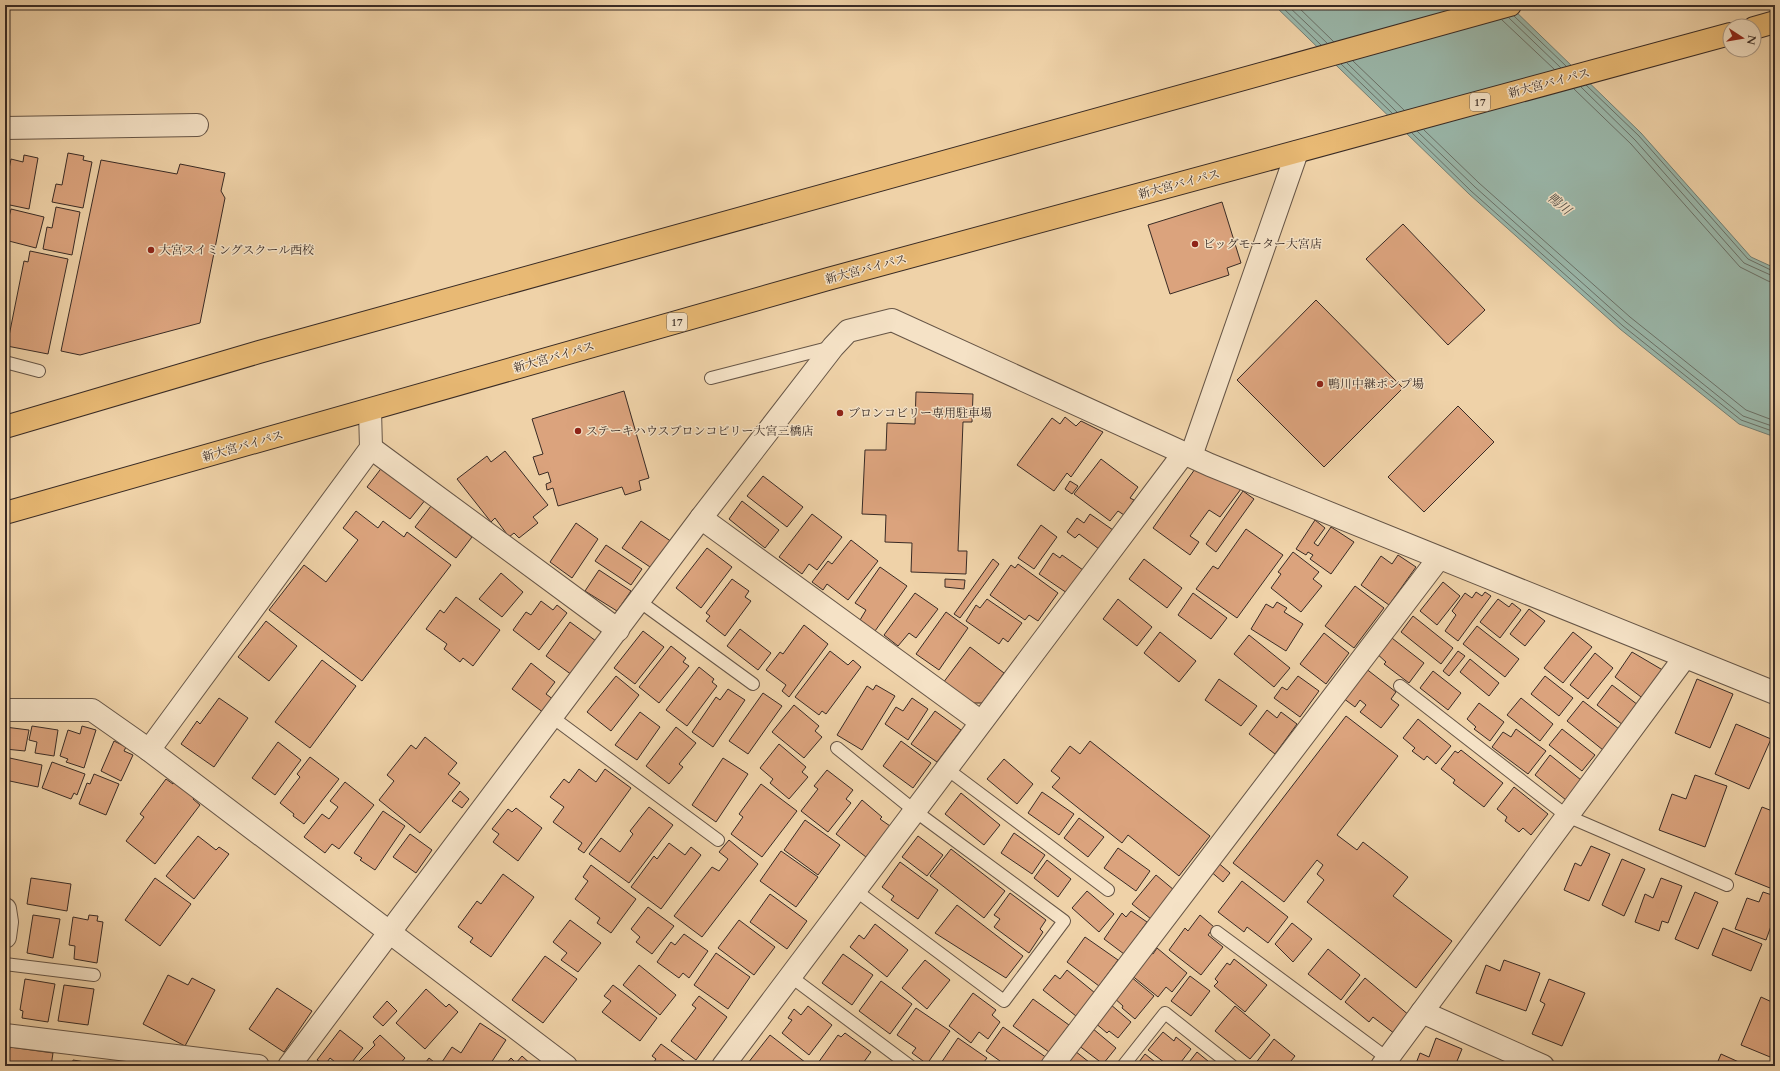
<svg xmlns="http://www.w3.org/2000/svg" width="1780" height="1071" font-family="Cardo,'Noto Serif JP',serif">
<rect width="100%" height="100%" fill="#efd2a8"/>
<filter id="stains"><feTurbulence type="fractalNoise" baseFrequency=".005" numOctaves="4"/><feColorMatrix values="0 0 0 0 .2 0 0 0 0 .09 0 0 0 0 .02 0 0 0 .5 -.17"/></filter>
<radialGradient id="worn" r=".72"><stop offset=".6" stop-color="#630" stop-opacity="0"/><stop offset="1" stop-color="#630" stop-opacity=".3"/></radialGradient>
<path fill="#9ab7aa" stroke="#737f75" d="M1274,5H1509L1641,133L1751,257L1775,268V437L1739,424L1620,329L1469,194Z"/>
<g fill="none" stroke-linecap="round" stroke-linejoin="round">
<g stroke="#6a7168" stroke-width="1">
<path d="M1280,5L1321,45"/>
<path d="M1287,5L1327,43"/>
<path d="M1296,5L1334,42"/>
<path d="M1514,16L1566,66"/>
<path d="M1509,18L1561,68"/>
<path d="M1502,20L1554,69"/>
<path d="M1353,61L1404,110"/>
<path d="M1347,63L1397,112"/>
<path d="M1341,64L1392,113"/>
<path d="M1586,85L1639,136L1748,259L1775,272"/>
<path d="M1581,87L1635,140L1744,263L1775,277"/>
<path d="M1574,89L1631,144L1740,267L1768,281L1775,283"/>
<path d="M1424,130L1479,183L1630,317L1746,410L1775,421"/>
<path d="M1417,131L1475,187L1626,322L1743,416L1775,427"/>
<path d="M1412,133L1471,191L1623,326L1741,420L1775,432"/>
</g>
</g>
<g fill="#dba37d" stroke="#392b25">
<path d="M68,153L84,156L83,160L92,162L83,208L52,202L56,184L62,185Z"/>
<path d="M24,155L38,158L29,209L5,204V189L11,159L23,162Z"/>
<path d="M101,160L177,174L180,164L225,173L221,191L225,198L200,323L80,355L61,351Z"/>
<path d="M1222,202L1241,263L1227,268L1229,275L1170,294L1148,225Z"/>
<path d="M56,207L80,212L72,255L43,249L47,227L52,228Z"/>
<path d="M11,209L44,217L36,248L5,240V220L8,221Z"/>
<path d="M1403,224L1485,310L1448,345L1366,259Z"/>
<path d="M30,251L68,259L48,354L7,346L24,261L28,262Z"/>
<path d="M1316,300L1403,388L1324,467L1237,380Z"/>
<path d="M624,391L649,478L639,481L641,490L625,495L622,487L558,506L553,488L547,490L546,484L551,482L548,472L539,475L533,457L543,454L532,419Z"/>
<path d="M916,392L973,394L972,422H963L958,551H967L966,574L911,572L912,543L885,542L886,515L862,514L865,450H886L887,423L915,424Z"/>
<path d="M1458,406L1494,442L1424,512L1388,477Z"/>
<path d="M1065,417L1076,426L1081,421L1103,432L1071,477L1067,473L1054,491L1017,465L1052,418L1060,424Z"/>
<path d="M505,451L548,505L533,517L538,523L519,538L514,533L509,537L495,518L491,522L457,479L487,456L491,462Z"/>
<path d="M1101,459L1138,487L1130,498L1134,500L1124,515L1118,511L1110,521L1074,494Z"/>
<path d="M383,466L426,499L410,519L367,487Z"/>
<path d="M1195,469L1241,489L1220,517L1209,510L1190,536L1199,542L1190,555L1153,528Z"/>
<path d="M763,476L803,507L787,527L747,496Z"/>
<path d="M1070,481L1078,486L1072,494L1065,489Z"/>
<path d="M1243,491L1254,499L1216,552L1206,544Z"/>
<path d="M742,501L779,530L765,548L729,519Z"/>
<path d="M431,506L472,537L456,558L415,527Z"/>
<path d="M356,511L378,528L383,521L404,537L407,532L451,565L362,681L269,610L304,565L326,582L358,540L343,528Z"/>
<path d="M812,514L842,537L817,570L809,564L802,574L779,557Z"/>
<path d="M1090,514L1113,530L1099,549L1079,534L1075,538L1067,532L1077,518L1084,523Z"/>
<path d="M1315,520L1325,528L1314,543L1318,546L1331,527L1354,542L1331,574L1310,559L1313,555L1308,552L1306,555L1296,549Z"/>
<path d="M641,521L672,542L653,569L622,548Z"/>
<path d="M576,523L598,539L572,578L550,562Z"/>
<path d="M1041,525L1057,537L1034,569L1018,558Z"/>
<path d="M1246,529L1283,555L1237,618L1196,589L1213,566L1218,569Z"/>
<path d="M851,540L878,561L848,600L827,584L823,590L812,582L828,561L832,564Z"/>
<path d="M606,545L642,569L631,585L595,561Z"/>
<path d="M707,548L732,567L701,608L676,588Z"/>
<path d="M1293,552L1319,572L1313,579L1322,586L1301,612L1271,588L1281,574L1278,572Z"/>
<path d="M1053,553L1060,558L1062,555L1083,570L1067,593L1039,574Z"/>
<path d="M1398,555L1416,567L1389,605L1361,585L1381,556L1392,564Z"/>
<path d="M993,559L999,564L960,618L954,614Z"/>
<path d="M1144,559L1182,588L1167,608L1129,579Z"/>
<path d="M1018,564L1058,593L1038,621L1029,615L1025,620L990,595L1011,565L1015,568Z"/>
<path d="M880,567L907,586L875,631L860,620L866,610L855,603Z"/>
<path d="M599,570L631,591L617,611L585,591Z"/>
<path d="M501,573L523,592L502,617L479,599Z"/>
<path d="M732,579L749,591L745,597L751,601L725,636L706,621L710,616L706,613Z"/>
<path d="M945,579L965,580L964,589L945,587Z"/>
<path d="M1443,582L1460,596L1437,625L1420,611Z"/>
<path d="M1355,586L1384,608L1354,648L1325,626Z"/>
<path d="M1476,592L1482,596L1485,592L1491,596L1458,641L1445,631L1456,615L1452,611L1465,593L1472,598Z"/>
<path d="M915,593L938,609L916,638L909,633L898,646L884,635Z"/>
<path d="M1193,593L1227,618L1211,639L1178,615Z"/>
<path d="M456,597L500,630L473,666L463,658L460,662L444,649L447,644L426,629L440,610L444,613Z"/>
<path d="M987,599L1022,623L1008,642L1003,638L999,644L966,621L976,605L980,608Z"/>
<path d="M1118,599L1152,627L1137,646L1103,619Z"/>
<path d="M1498,599L1509,607L1512,603L1521,610L1500,638L1480,622Z"/>
<path d="M541,601L553,610L557,605L567,613L539,650L513,630L526,612L531,615Z"/>
<path d="M1277,602L1287,608L1284,612L1303,624L1286,651L1251,629L1266,604L1273,608Z"/>
<path d="M1529,609L1545,621L1525,646L1510,634Z"/>
<path d="M946,612L968,628L939,670L916,654Z"/>
<path d="M1413,616L1453,648L1441,664L1401,632Z"/>
<path d="M266,621L297,646L269,681L238,657Z"/>
<path d="M570,622L596,641L572,675L546,656Z"/>
<path d="M804,625L828,644L789,697L782,691L786,685L766,670L780,652L783,654Z"/>
<path d="M1477,626L1519,659L1505,677L1463,644Z"/>
<path d="M740,629L771,653L758,670L727,646Z"/>
<path d="M643,631L664,647L635,684L614,668Z"/>
<path d="M1160,632L1196,661L1179,682L1144,653Z"/>
<path d="M1573,632L1592,647L1563,683L1544,668Z"/>
<path d="M1324,633L1349,653L1326,684L1300,664Z"/>
<path d="M1249,635L1290,668L1274,687L1234,654Z"/>
<path d="M1388,635L1424,663L1409,683L1384,664L1386,662L1375,652Z"/>
<path d="M671,646L686,658L683,662L689,666L659,703L639,687Z"/>
<path d="M970,647L1004,673L982,703H969L943,683Z"/>
<path d="M830,651L848,665L853,660L861,667L826,714L822,711L819,715L795,697Z"/>
<path d="M1458,651L1465,656L1449,676L1443,671Z"/>
<path d="M1632,652L1666,672L1645,700L1615,677Z"/>
<path d="M1595,653L1613,668L1588,699L1570,685Z"/>
<path d="M1470,659L1499,683L1489,696L1460,672Z"/>
<path d="M322,660L356,686L310,748L275,722Z"/>
<path d="M531,663L555,682L546,694L554,700L544,713L512,689Z"/>
<path d="M699,667L714,679L712,682L717,686L687,726L666,710Z"/>
<path d="M1365,668L1396,692L1391,699L1399,705L1381,728L1360,712L1366,705L1360,700L1355,707L1343,698Z"/>
<path d="M1433,671L1461,693L1448,710L1420,688Z"/>
<path d="M616,676L639,695L611,731L587,712Z"/>
<path d="M1298,676L1319,691L1300,717L1274,698L1282,687L1287,690Z"/>
<path d="M1545,676L1573,698L1559,716L1531,694Z"/>
<path d="M1219,679L1257,706L1241,726L1205,700Z"/>
<path d="M1697,679L1733,694L1710,748L1675,733Z"/>
<path d="M876,685L895,696L862,750L837,735L867,686L873,690Z"/>
<path d="M1612,685L1638,705L1623,725L1597,705Z"/>
<path d="M728,689L745,700L713,747L692,732L716,697L720,700Z"/>
<path d="M763,693L782,706L748,754L729,741Z"/>
<path d="M219,698L248,718L214,767L181,744L197,721L200,724Z"/>
<path d="M912,698L928,709L908,740L885,724L896,707L903,711Z"/>
<path d="M1521,698L1553,724L1540,741L1507,715Z"/>
<path d="M1583,701L1619,729L1603,750L1567,721Z"/>
<path d="M1479,703L1504,722L1490,741L1474,729L1476,727L1467,719Z"/>
<path d="M794,705L819,726L815,731L822,737L804,758L772,732Z"/>
<path d="M1267,710L1277,718L1281,712L1297,724L1275,754L1249,734Z"/>
<path d="M935,711L961,730L937,762L911,744Z"/>
<path d="M640,712L660,727L637,760L615,745Z"/>
<path d="M1346,716L1398,756L1337,835L1357,850L1363,842L1408,877L1393,896L1452,941L1416,988L1307,902L1324,880L1317,874L1323,865L1317,860L1284,902L1233,863Z"/>
<path d="M1418,719L1451,746L1436,764L1427,756L1424,760L1412,751L1415,748L1403,738Z"/>
<path d="M1736,724L1771,739L1749,789L1715,774Z"/>
<path d="M32,726L58,730L54,756L35,753L37,742L29,740Z"/>
<path d="M82,726L96,730L84,768L66,762L68,759L60,756L68,730L80,734Z"/>
<path d="M5,727L29,730L25,751L5,749Z"/>
<path d="M676,727L696,743L679,764L683,767L669,784L646,766Z"/>
<path d="M1516,729L1546,751L1528,774L1492,747L1503,732L1511,737Z"/>
<path d="M1562,729L1595,755L1582,771L1549,745Z"/>
<path d="M425,737L457,763L448,774L460,783L420,833L379,800L394,781L387,775L411,745L416,749Z"/>
<path d="M114,741L126,747L124,751L133,755L121,781L101,771Z"/>
<path d="M901,741L931,763L913,788L883,766Z"/>
<path d="M1090,741L1210,836L1179,876L1128,835L1122,843L1052,787L1060,778L1051,771L1070,746L1080,754Z"/>
<path d="M278,742L301,760L275,795L252,778Z"/>
<path d="M779,744L806,767L802,772L808,777L789,799L770,783L773,779L760,768Z"/>
<path d="M1461,750L1503,783L1484,807L1453,783L1455,780L1441,769L1455,751L1458,753Z"/>
<path d="M1550,755L1581,780L1566,800L1535,775Z"/>
<path d="M5,757L42,765L38,787L5,780Z"/>
<path d="M310,757L339,779L304,824L293,816L294,814L280,803L300,777L297,774Z"/>
<path d="M723,758L748,774L716,822L692,805Z"/>
<path d="M1004,759L1033,784L1017,804L987,779Z"/>
<path d="M52,762L85,774L77,795L74,793L71,799L42,788Z"/>
<path d="M579,769L596,782L605,769L631,788L584,853L578,849L582,843L553,822L564,807L550,797L564,779L569,783Z"/>
<path d="M827,770L853,790L846,799L851,803L828,832L801,811L818,789L814,786Z"/>
<path d="M94,774L119,784L106,815L79,804L87,783L90,784Z"/>
<path d="M1695,775L1727,786L1705,847L1659,830L1672,794L1686,799Z"/>
<path d="M166,779L173,784L175,780L196,795L193,799L200,805L155,864L126,841L144,817L140,814Z"/>
<path d="M345,782L374,805L339,849L332,844L325,853L304,837L322,814L329,819L338,807L330,801Z"/>
<path d="M761,784L797,811L762,857L731,834L743,817L739,814Z"/>
<path d="M1514,787L1548,814L1531,835L1523,828L1519,832L1505,821L1507,817L1497,809Z"/>
<path d="M460,791L469,799L462,808L452,801Z"/>
<path d="M1042,792L1074,814L1059,835L1028,813Z"/>
<path d="M961,793L1000,825L984,845L945,814Z"/>
<path d="M862,800L882,817L880,819L890,826L866,857L836,834Z"/>
<path d="M649,807L673,825L629,883L589,854L601,838L620,852L633,834L630,831Z"/>
<path d="M1762,807L1775,812V890L1735,874Z"/>
<path d="M516,808L542,828L518,861L493,842L499,834L492,829L508,809L512,812Z"/>
<path d="M383,811L405,826L375,870L360,860L362,858L354,853Z"/>
<path d="M1079,818L1104,837L1088,857L1064,838Z"/>
<path d="M805,820L840,845L818,875L784,850Z"/>
<path d="M1014,833L1045,855L1032,874L1001,853Z"/>
<path d="M410,834L432,850L416,873L393,857Z"/>
<path d="M198,836L216,850L219,847L229,854L194,899L166,876Z"/>
<path d="M918,836L943,855L927,876L902,857Z"/>
<path d="M729,840L758,864L702,937L674,916L712,867L719,871L728,859L719,852Z"/>
<path d="M669,843L685,855L691,847L701,855L661,909L631,887L654,856L657,859Z"/>
<path d="M1591,846L1610,854L1589,901L1564,890L1575,863L1581,866Z"/>
<path d="M1118,848L1150,871L1136,891L1104,868Z"/>
<path d="M951,849L1005,891L984,918L930,876Z"/>
<path d="M781,851L818,877L796,907L760,881Z"/>
<path d="M1622,859L1645,869L1624,916L1602,905Z"/>
<path d="M1047,860L1071,879L1058,897L1034,878Z"/>
<path d="M1216,861L1230,873L1223,882L1209,870Z"/>
<path d="M900,862L938,890L918,919L891,900L894,896L882,887Z"/>
<path d="M591,865L636,899L611,933L597,923L600,918L575,899L588,881L583,877Z"/>
<path d="M503,874L534,897L491,957L470,942L473,938L458,927L477,901L481,904Z"/>
<path d="M1156,875L1174,890L1151,919L1132,904Z"/>
<path d="M31,878L71,884L67,911L27,904Z"/>
<path d="M155,878L191,904L160,946L125,920Z"/>
<path d="M1661,878L1682,886L1668,923L1662,921L1659,931L1635,922L1645,894L1653,898Z"/>
<path d="M1242,881L1288,917L1268,943L1247,927L1244,932L1218,912Z"/>
<path d="M1087,891L1114,914L1099,932L1072,908Z"/>
<path d="M1695,892L1718,902L1698,949L1675,939Z"/>
<path d="M1763,892L1775,896V915L1766,940L1735,929L1747,898L1759,902Z"/>
<path d="M1010,893L1046,920L1040,929L1043,932L1029,953L994,927L1000,919L994,915Z"/>
<path d="M770,894L807,921L787,949L750,922Z"/>
<path d="M957,905L1023,956L1006,978L935,933Z"/>
<path d="M648,907L674,926L652,954L636,942L640,937L631,929Z"/>
<path d="M1131,911L1147,922L1124,954L1104,939L1122,913L1126,917Z"/>
<path d="M33,915L60,919L53,958L27,953Z"/>
<path d="M89,915L98,916L97,921L103,922L97,963L74,959L75,946L69,945L73,917L88,920Z"/>
<path d="M1200,915L1214,927L1208,935L1223,947L1201,975L1169,950L1185,928L1188,931Z"/>
<path d="M570,920L601,943L578,972L561,960L567,953L553,942Z"/>
<path d="M739,920L775,947L754,975L718,948Z"/>
<path d="M1292,923L1312,939L1293,962L1275,944Z"/>
<path d="M875,924L908,950L887,977L850,947L859,935L864,939Z"/>
<path d="M1723,928L1762,944L1751,971L1712,955Z"/>
<path d="M684,934L708,951L689,978L683,973L679,978L657,962L671,942L675,945Z"/>
<path d="M1085,937L1118,960L1099,986L1067,962Z"/>
<path d="M1157,948L1187,973L1172,992L1166,987L1158,997L1130,974L1149,951L1153,954Z"/>
<path d="M1328,949L1360,975L1341,1000L1308,974Z"/>
<path d="M716,953L750,977L728,1009L694,985Z"/>
<path d="M843,954L873,975L852,1005L822,983Z"/>
<path d="M545,956L577,979L543,1023L512,1000Z"/>
<path d="M1234,959L1267,985L1245,1012L1214,986L1218,982L1215,979L1227,963L1230,965Z"/>
<path d="M925,960L950,980L927,1009L902,988Z"/>
<path d="M1504,960L1540,973L1526,1011L1476,993L1486,965L1500,971Z"/>
<path d="M639,965L676,995L660,1015L623,985Z"/>
<path d="M1067,970L1095,993L1076,1016L1043,990L1055,975L1060,979Z"/>
<path d="M168,975L188,985L192,978L215,990L185,1046L143,1024Z"/>
<path d="M1130,976L1154,996L1135,1019L1122,1008L1123,1006L1113,997Z"/>
<path d="M1190,976L1210,991L1191,1016L1171,1001Z"/>
<path d="M1365,978L1410,1016L1395,1034L1373,1017L1369,1022L1345,1002Z"/>
<path d="M25,979L55,984L48,1022L22,1018L23,1011L20,1010Z"/>
<path d="M1549,979L1585,993L1562,1046L1532,1034L1545,1004L1540,1001Z"/>
<path d="M881,981L912,1004L890,1034L859,1011Z"/>
<path d="M64,985L94,989L88,1025L58,1021Z"/>
<path d="M613,985L657,1018L640,1041L602,1012L611,1001L604,996Z"/>
<path d="M277,988L312,1011L284,1052L249,1029Z"/>
<path d="M426,989L446,1007L449,1004L458,1012L425,1049L396,1023Z"/>
<path d="M973,993L996,1010L992,1015L1000,1022L988,1039L979,1032L971,1043L949,1026Z"/>
<path d="M699,996L727,1017L696,1060L671,1041L696,1008L692,1005Z"/>
<path d="M1761,997L1774,1003L1775,999V1059L1741,1045Z"/>
<path d="M1033,999L1069,1025L1049,1052L1013,1026Z"/>
<path d="M387,1001L397,1011L383,1026L373,1017Z"/>
<path d="M1110,1004L1131,1022L1118,1038L1109,1031L1107,1033L1094,1022Z"/>
<path d="M808,1006L832,1025L809,1055L782,1033L792,1020L788,1018L794,1009L801,1015Z"/>
<path d="M1235,1006L1270,1035L1250,1059L1215,1031Z"/>
<path d="M916,1008L950,1031L927,1064L912,1053L916,1048L897,1035Z"/>
<path d="M480,1023L506,1040L489,1066H448L442,1062L452,1047L461,1053Z"/>
<path d="M1003,1027L1047,1058L1041,1066H1007L986,1051Z"/>
<path d="M1092,1028L1116,1048L1103,1064L1078,1045Z"/>
<path d="M340,1030L363,1048L349,1066H340L330,1058L325,1065L317,1060Z"/>
<path d="M1163,1032L1174,1041L1176,1037L1191,1049L1178,1066H1169L1148,1050Z"/>
<path d="M845,1033L871,1052L861,1066H822L818,1063L838,1035L841,1037Z"/>
<path d="M380,1035L405,1058L398,1066H364L359,1061L375,1045L373,1042Z"/>
<path d="M770,1035L810,1066H751L748,1063Z"/>
<path d="M958,1038L987,1058L981,1066H939Z"/>
<path d="M1436,1038L1462,1049L1455,1066H1415L1420,1053L1429,1057Z"/>
<path d="M1274,1039L1295,1056L1287,1066H1257L1255,1064Z"/>
<path d="M661,1044L691,1066H651L656,1059L652,1056Z"/>
<path d="M10,1047L53,1053L51,1066H7Z"/>
<path d="M1075,1051L1094,1066H1064Z"/>
<path d="M1197,1052L1214,1066H1186Z"/>
<path d="M1145,1054L1160,1066H1136Z"/>
<path d="M1721,1054L1741,1063L1739,1066H1716Z"/>
<path d="M522,1056L533,1066H504L511,1058L516,1063Z"/>
<path d="M429,1058L439,1066H423Z"/>
<path d="M73,1060L109,1066H72Z"/>
</g>
<g fill="none" stroke-linecap="round" stroke-linejoin="round">
<g stroke="#665546" stroke-width="14">
<g id="service">
<path d="M5,362L39,371"/>
<path d="M711,378L832,347"/>
<path d="M639,601L753,684"/>
<path d="M1400,686L1567,816L1727,885"/>
<path d="M552,717L718,840"/>
<path d="M837,748L915,811L1064,921L1004,1001L855,890"/>
<path d="M947,769L1108,890"/>
<path d="M1217,932L1387,1058"/>
<path d="M5,964L94,975"/>
<path d="M790,976L910,1066"/>
<path d="M1123,1066L1165,1013L1232,1066"/>
</g>
</g>
<g stroke="#665546" stroke-width="24">
<g id="minor">
<path d="M5,128L197,125"/>
<path d="M371,448L618,630"/>
<path d="M1191,456L1297,152"/>
<path d="M701,518L981,722"/>
<path d="M5,710H92L149,750L566,1066"/>
<path d="M149,750L371,448L370,410"/>
<path d="M5,909L7,922L5,937"/>
<path d="M1422,1012L1543,1066"/>
<path d="M5,1035L258,1066"/>
<path d="M289,1066L701,518L833,347L848,331L892,320L1210,465L1775,693"/>
<path d="M723,1066L1184,453"/>
<path d="M1052,1066L1439,558"/>
<path d="M1382,1066L1685,657"/>
</g>
</g>
<g stroke="#392b25" stroke-width="24">
<g id="trunk">
<path d="M1754,28L1775,22"/>
<path d="M5,427L259,352L1510,5"/>
<path d="M5,513L828,279L1730,34"/>
</g>
</g>
<use href="#service" stroke="#f5e2c6" stroke-width="12"/>
<use href="#minor" stroke="#f5e2c6" stroke-width="22"/>
<use href="#trunk" stroke="#e8b974" stroke-width="22"/>
</g>
<g fill="#8f2418" stroke="#f5e2c6" stroke-width="1.5">
<circle cx="1195" cy="244" r="4"/>
<circle cx="151" cy="250" r="4"/>
<circle cx="1320" cy="384" r="4"/>
<circle cx="840" cy="413" r="4"/>
<circle cx="578" cy="431" r="4"/>
</g>
<g text-anchor="middle" dominant-baseline="central" stroke-width="3" stroke-linejoin="round" paint-order="stroke">
<g fill="#f5e2c6" stroke="#716255" stroke-width="1">
<rect x="1470" y="93" width="20" height="18" rx="3"/>
<rect x="667" y="313" width="20" height="18" rx="3"/>
</g>
<g font-size="11" font-weight="bold" fill="#392b25">
<text x="1480" y="102">17</text>
<text x="677" y="322">17</text>
</g>
<g font-size="12" fill="#392b25" stroke="#f5e2c6">
<text transform="translate(1549 83) rotate(-15)">新大宮バイパス</text>
<text transform="translate(1179 184) rotate(-15)">新大宮バイパス</text>
<text transform="translate(866 269) rotate(-15)">新大宮バイパス</text>
<text transform="translate(554 357) rotate(-16)">新大宮バイパス</text>
<text transform="translate(243 446) rotate(-16)">新大宮バイパス</text>
</g>
<g font-size="12" fill="#392b25" stroke="#f5e2c6" text-anchor="start">
<text x="1203" y="244">ビッグモーター大宮店</text>
<text x="159" y="250">大宮スイミングスクール西校</text>
<text x="1328" y="384">鴨川中継ポンプ場</text>
<text x="848" y="413">ブロンコビリー専用駐車場</text>
<text x="586" y="431">ステーキハウスブロンコビリー大宮三橋店</text>
</g>
<g font-size="13" font-style="italic" fill="#514e46" stroke="#f5e2c6">
<text transform="translate(1559 204) rotate(40)">鴨川</text>
</g>
</g>
<rect width="1780" height="1071" fill="none" stroke="#efd2a8" stroke-width="20"/>
<rect x="6" y="6" width="1768" height="1059" fill="none" stroke="#392b25" stroke-width="2"/>
<rect x="10" y="10" width="1760" height="1051" fill="none" stroke="#392b25"/>
<g transform="translate(1742 38) rotate(102)"><circle r="19" fill="#f5e2c6" stroke="#aa9986"/>
<path d="M0-3L7 15L0 10L-7 15Z" fill="#8f2418"/>
<text y="-6" font-size="11" font-weight="bold" text-anchor="middle" fill="#392b25">N</text>
</g>
<rect width="100%" height="100%" filter="url(#stains)"/>
<rect width="100%" height="100%" fill="url(#worn)"/>
</svg>
